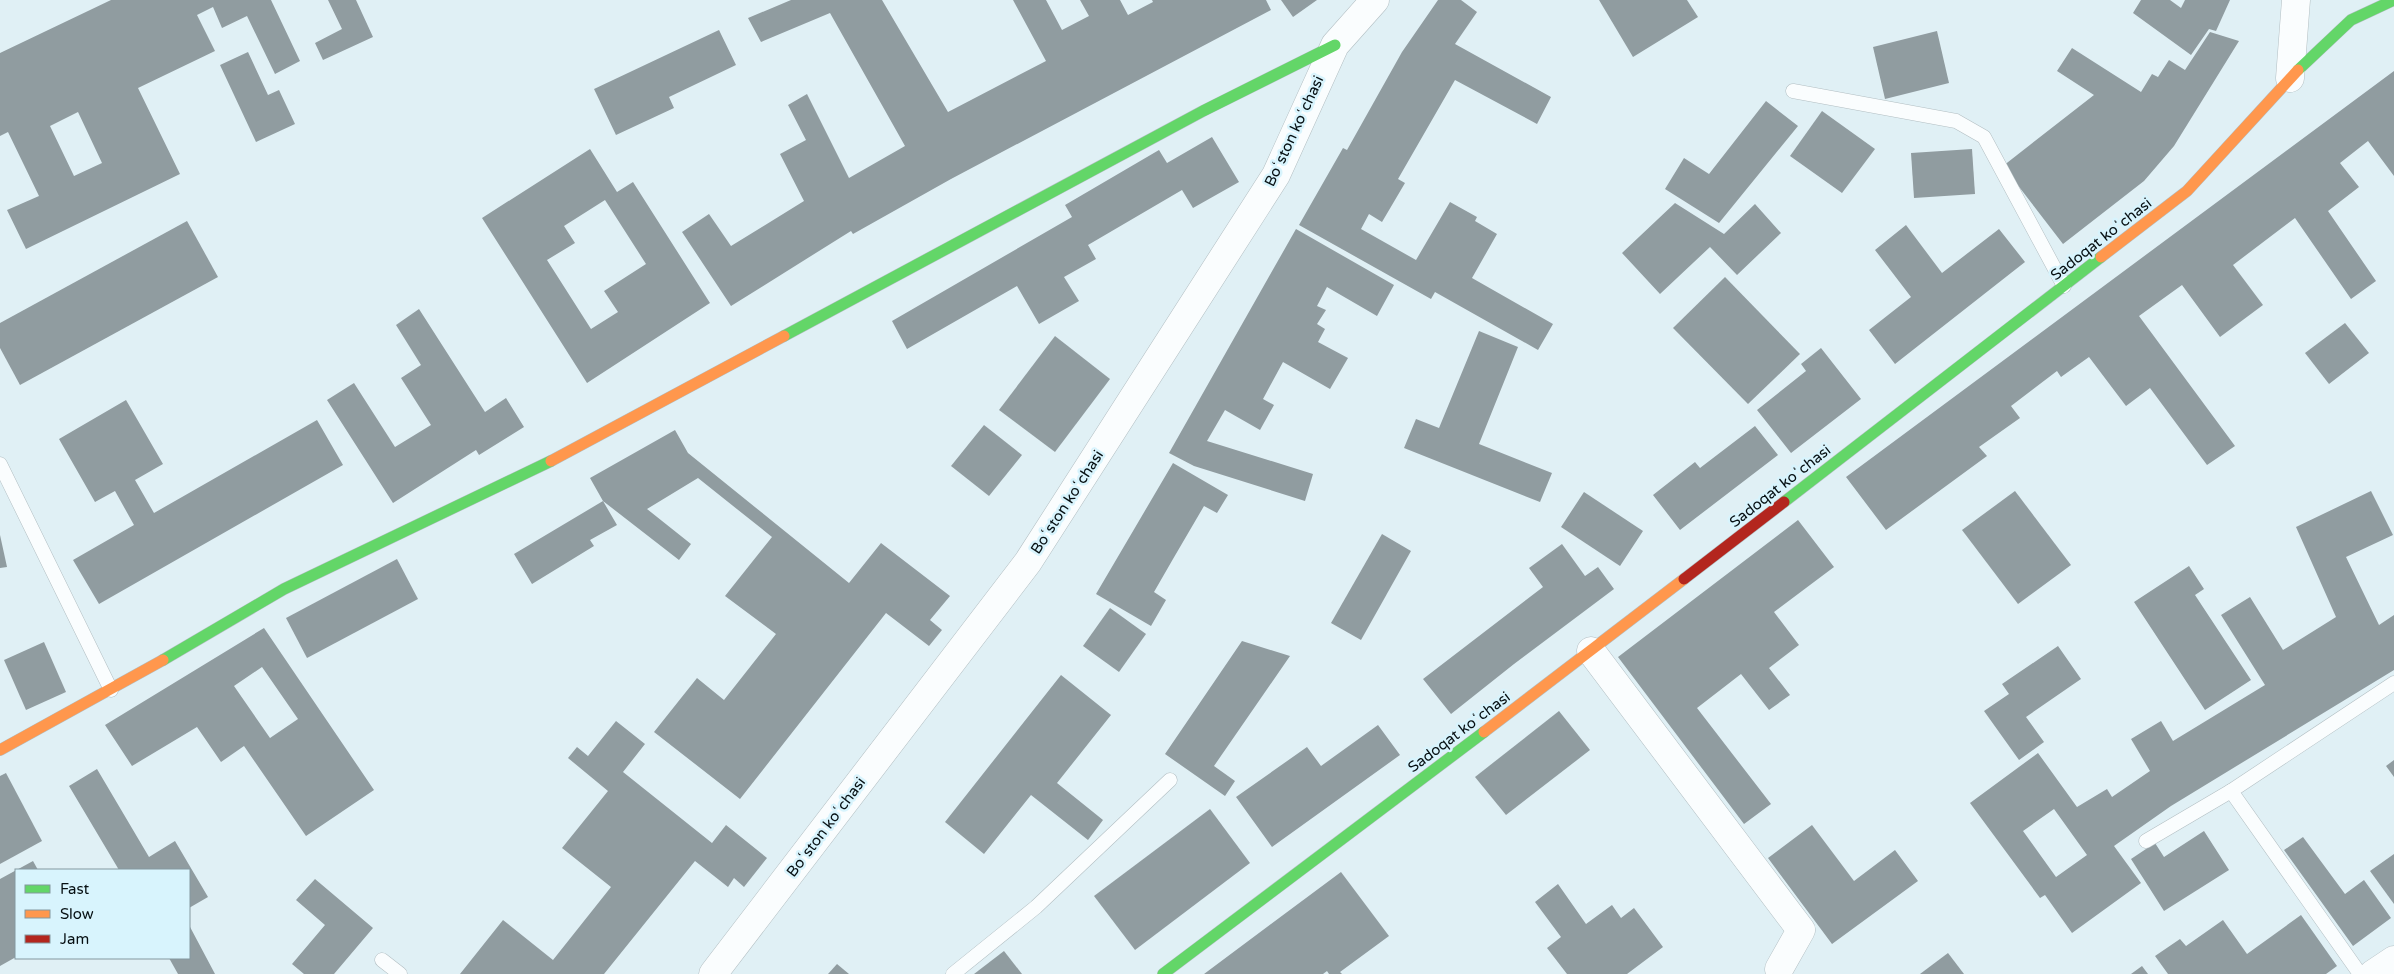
<svg xmlns="http://www.w3.org/2000/svg" width="2394" height="974" font-family="'Varela Round',sans-serif">
<rect width="100%" height="100%" fill="#e0f0f5"/>
<g fill="#909ca0" fill-rule="evenodd">
<path d="M111,0H271L300,61L275,74L247,16L222,28L213,7L197,15L215,51L138,88L180,174L26,249L7,210L39,196L8,132L0,136V53ZM78,112L102,163L74,176L50,126Z"/>
<path d="M328,0H356L373,37L323,60L315,43L342,29Z"/>
<path d="M791,0H882L948,112L1046,61L1013,0H1046L1062,30L1089,16L1080,0H1120L1128,15L1153,2L1152,0H1266L1271,10L951,179L853,234L851,231L731,306L682,232L709,214L731,246L804,201L780,154L806,140L788,105L807,94L849,178L905,146L830,13L761,42L748,18Z"/>
<path d="M1281,0H1317L1293,17Z"/>
<path d="M1438,0H1461L1477,12L1455,44L1551,97L1537,124L1455,80L1398,179L1405,183L1382,222L1369,214L1361,229L1416,260L1450,202L1477,217L1475,221L1497,234L1472,278L1553,324L1538,350L1435,292L1431,299L1299,225L1343,148L1347,150L1402,52Z"/>
<path d="M1599,0H1687L1698,17L1633,57Z"/>
<path d="M2141,0H2170L2181,8L2185,0H2230L2216,31L2209,29L2191,55L2133,13Z"/>
<path d="M719,30L736,65L669,97L674,108L616,135L594,89Z"/>
<path d="M1937,31L1949,83L1885,99L1873,47Z"/>
<path d="M2210,32L2239,41L2174,146L2144,181L2063,244L2003,166L2094,95L2057,71L2072,48L2141,92L2152,74L2158,77L2169,60L2185,70Z"/>
<path d="M248,52L268,95L279,90L295,124L256,142L220,65Z"/>
<path d="M2394,71V176L2368,141L2340,163L2359,187L2328,211L2376,281L2351,299L2295,218L2233,265L2263,305L2220,337L2182,285L2139,316L2235,446L2207,465L2150,388L2126,406L2089,357L2061,377L2057,371L2011,406L2020,418L1979,447L1987,456L1886,530L1846,477Z"/>
<path d="M1766,101L1798,126L1719,223L1665,189L1684,158L1709,174Z"/>
<path d="M1822,111L1875,149L1842,193L1790,156Z"/>
<path d="M1212,137L1239,182L1193,208L1182,190L1088,245L1096,259L1064,277L1079,301L1039,324L1017,286L907,349L892,321L1072,217L1065,205L1159,150L1167,163Z"/>
<path d="M590,149L617,192L633,182L710,303L587,383L482,218ZM605,200L646,264L604,291L618,312L591,329L547,260L575,243L564,226Z"/>
<path d="M1972,149L1975,194L1914,198L1911,153Z"/>
<path d="M1675,203L1724,234L1755,204L1781,233L1737,275L1710,247L1660,294L1622,253Z"/>
<path d="M187,221L218,277L20,385L0,348V323Z"/>
<path d="M1906,225L1942,273L1999,229L2025,262L1895,364L1869,330L1911,297L1875,250Z"/>
<path d="M1296,229L1394,285L1377,316L1327,287L1317,306L1326,310L1317,324L1325,329L1318,342L1348,358L1330,389L1283,362L1263,399L1274,405L1260,430L1225,410L1207,441L1313,474L1305,501L1194,466L1169,453Z"/>
<path d="M1725,277L1800,354L1748,404L1673,328Z"/>
<path d="M419,309L485,412L506,398L524,427L479,455L476,450L393,503L327,400L354,383L395,447L431,425L401,378L421,365L396,325Z"/>
<path d="M2345,323L2369,353L2329,384L2305,353Z"/>
<path d="M1479,331L1518,347L1479,444L1552,473L1540,502L1404,448L1416,419L1439,428Z"/>
<path d="M1055,336L1110,379L1055,452L999,410Z"/>
<path d="M1821,348L1861,399L1791,453L1757,410L1806,371L1801,364Z"/>
<path d="M126,400L163,464L135,480L154,513L317,420L343,465L99,604L73,560L134,525L115,491L95,502L59,439Z"/>
<path d="M984,425L1022,455L989,496L951,466Z"/>
<path d="M1755,426L1778,455L1680,530L1653,495L1695,462L1700,468Z"/>
<path d="M675,430L688,453L849,583L881,543L950,596L930,620L942,630L929,646L886,613L740,799L654,732L697,678L724,700L776,634L725,596L772,537L698,478L647,509L691,544L679,560L603,501L617,525L590,540L594,546L532,584L514,554L603,501L590,478Z"/>
<path d="M1173,463L1228,495L1217,513L1204,506L1173,559L1154,592L1166,600L1151,626L1096,594Z"/>
<path d="M2015,491L2071,565L2018,604L1962,530Z"/>
<path d="M2371,491L2393,535L2346,557L2379,625L2394,615V670L2171,806L2114,846L2141,883L2072,933L2045,895L2040,898L1970,803L2038,753L2077,807L2107,789L2112,797L2150,771L2131,739L2161,721L2173,741L2265,685L2221,615L2250,597L2283,650L2336,617L2296,527ZM2054,809L2087,855L2056,877L2023,831Z"/>
<path d="M1584,492L1643,531L1620,566L1561,527Z"/>
<path d="M1798,520L1834,567L1774,612L1799,645L1769,668L1790,695L1769,710L1741,674L1697,708L1771,804L1744,824L1618,657Z"/>
<path d="M1382,534L1411,551L1361,640L1331,623Z"/>
<path d="M0,535L7,567L0,568Z"/>
<path d="M1562,544L1585,576L1598,567L1614,589L1514,664L1451,714L1423,679L1543,587L1529,568Z"/>
<path d="M397,559L418,599L307,658L286,618Z"/>
<path d="M2189,566L2204,589L2195,595L2251,680L2205,710L2134,602Z"/>
<path d="M1110,608L1146,634L1119,672L1083,646Z"/>
<path d="M264,628L374,790L306,836L244,746L221,762L197,727L132,766L105,725ZM262,667L298,719L270,738L234,686Z"/>
<path d="M1242,641L1290,656L1214,766L1235,781L1225,796L1165,754Z"/>
<path d="M44,642L66,692L26,710L4,660Z"/>
<path d="M2058,646L2081,679L2026,717L2044,742L2019,760L1984,711L2009,694L2002,684Z"/>
<path d="M1061,675L1111,715L1057,783L1103,820L1088,840L1031,795L984,854L945,822Z"/>
<path d="M1559,711L1590,750L1506,815L1475,777Z"/>
<path d="M616,721L645,744L623,772L712,843L726,825L767,858L744,887L734,878L728,887L695,861L604,974H460L503,920L553,960L611,887L562,848L608,791L568,758L577,747L588,756Z"/>
<path d="M1378,725L1400,755L1272,847L1236,797L1307,747L1321,766Z"/>
<path d="M2394,760V777L2386,766Z"/>
<path d="M97,769L149,857L175,841L208,897L189,908V870H119L69,786Z"/>
<path d="M6,773L42,841L0,864V776Z"/>
<path d="M1210,809L1250,863L1135,950L1094,896Z"/>
<path d="M1812,825L1854,881L1895,850L1918,881L1832,944L1768,858Z"/>
<path d="M2204,831L2229,870L2164,911L2131,859L2155,843L2164,857Z"/>
<path d="M2303,837L2345,894L2364,880L2391,918L2353,946L2284,850Z"/>
<path d="M2394,854V904L2370,871Z"/>
<path d="M33,861L38,870H16V957L0,966V879Z"/>
<path d="M1341,872L1389,936L1340,972L1342,974H1329L1327,971L1323,974H1204Z"/>
<path d="M315,879L373,928L334,974H304L292,964L325,925L296,900Z"/>
<path d="M1558,884L1586,924L1612,905L1621,918L1634,908L1663,947L1627,974H1567L1547,948L1561,937L1535,902Z"/>
<path d="M2301,915L2337,966L2326,974H2168L2155,956L2180,939L2186,946L2223,920L2247,954Z"/>
<path d="M189,925L215,974H178L169,958H189Z"/>
<path d="M1004,951L1022,974H974Z"/>
<path d="M1948,953L1964,974H1920Z"/>
<path d="M837,964L849,974H828Z"/>
<path d="M2142,966L2148,974H2131Z"/>
</g>
<g fill="none" stroke-linecap="round" stroke-linejoin="round">
<g stroke="#b2bec2" stroke-width="15">
<g id="lane">
<path d="M1793,91L1956,121L1984,137L2064,286"/>
<path d="M0,464L111,690"/>
<path d="M2146,841L2231,791"/>
<path d="M382,960L400,974"/>
<path d="M953,974L1036,907L1170,780"/>
<path d="M2360,974L2231,791L2394,683"/>
</g>
</g>
<g stroke="#b2bec2" stroke-width="29">
<g id="street">
<path d="M2290,78L2296,0"/>
<path d="M1591,651L1801,930L1779,969"/>
<path d="M713,974L1028,562L1276,175L1335,45L1375,0"/>
<path d="M2373,974L2394,960"/>
</g>
</g>
<g stroke="#b2bec2" stroke-width="12">
<g id="fast">
<path d="M2298,70L2351,20L2394,0"/>
<path d="M784,336L1203,111L1335,45"/>
<path d="M1784,502L2101,257"/>
<path d="M163,660L284,589L551,461"/>
<path d="M1163,974L1484,732"/>
</g>
</g>
<g stroke="#b2bec2" stroke-width="12">
<g id="slow">
<path d="M2101,257L2187,191L2298,70"/>
<path d="M551,461L784,336"/>
<path d="M1484,732L1684,579"/>
<path d="M0,750L163,660"/>
</g>
</g>
<g stroke="#b2bec2" stroke-width="12">
<path id="jam" d="M1684,579L1784,502"/>
</g>
<use href="#lane" stroke="#fafdfe" stroke-width="14"/>
<use href="#street" stroke="#fafdfe" stroke-width="28"/>
<use href="#fast" stroke="#63d668" stroke-width="11"/>
<use href="#slow" stroke="#ff974d" stroke-width="11"/>
<use href="#jam" stroke="#b3261e" stroke-width="11"/>
</g>
<g text-anchor="middle" dominant-baseline="central" stroke-width="5" stroke-linejoin="round" paint-order="stroke">
<g font-size="15" fill="#060f12" stroke="#d8f4fd">
<text transform="translate(1294 131) rotate(-65)">Boʻston koʻchasi</text>
<text transform="translate(2101 239) rotate(-38)">Sadoqat koʻchasi</text>
<text transform="translate(1780 486) rotate(-38)">Sadoqat koʻchasi</text>
<text transform="translate(1067 502) rotate(-57)">Boʻston koʻchasi</text>
<text transform="translate(1459 732) rotate(-37)">Sadoqat koʻchasi</text>
<text transform="translate(826 827) rotate(-53)">Boʻston koʻchasi</text>
</g>
</g>
<rect x="15" y="869" width="175" height="90" fill="#d8f4fd" stroke="#84989f"/>
<rect x="25" y="885" width="25" height="8" fill="#63d668" stroke="#84989f"/>
<text x="60" y="894" font-size="15" fill="#060f12">Fast</text>
<rect x="25" y="910" width="25" height="8" fill="#ff974d" stroke="#84989f"/>
<text x="60" y="919" font-size="15" fill="#060f12">Slow</text>
<rect x="25" y="935" width="25" height="8" fill="#b3261e" stroke="#84989f"/>
<text x="60" y="944" font-size="15" fill="#060f12">Jam</text>
</svg>
